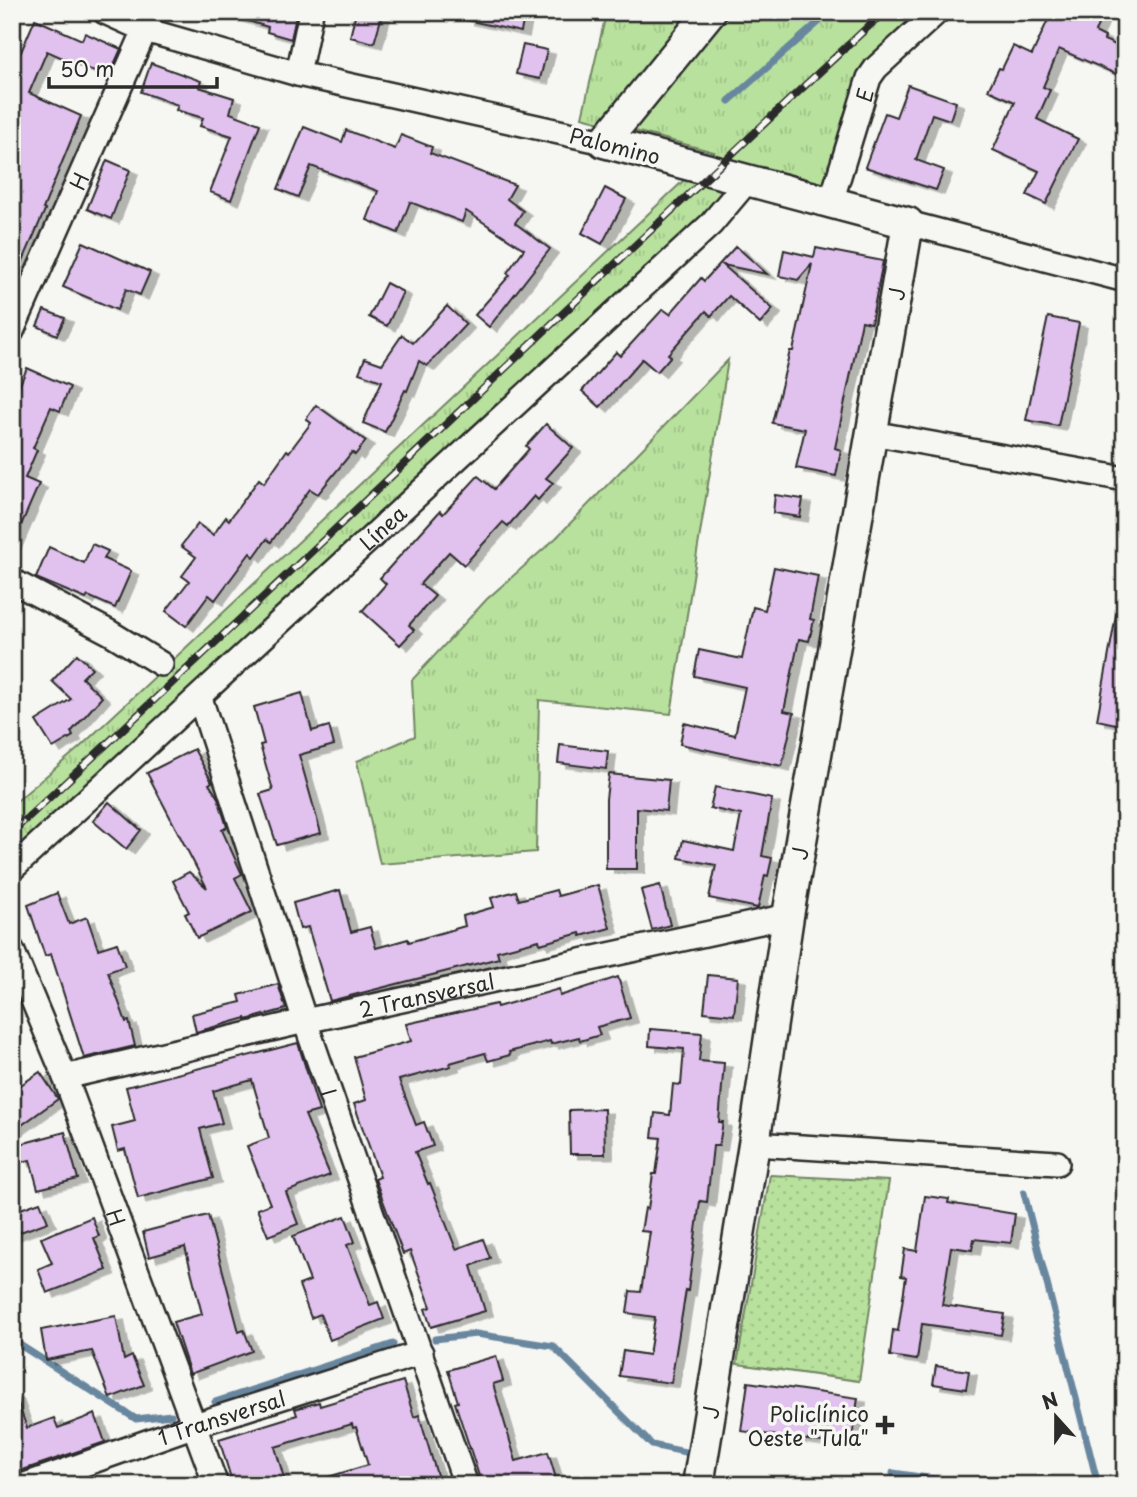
<svg xmlns="http://www.w3.org/2000/svg" width="1137" height="1497" font-family="'Playpen Sans',sans-serif">
<defs>
<pattern id="grass-tufts" width="24" height="20" patternUnits="userSpaceOnUse" patternTransform="scale(1.75)"><rect width="24" height="20" fill="#b8e19d"/><path d="M3 7l-1-3M5 7V3M7 7l1-3M15 17l-1-3M17 17v-4M19 17l1-3" fill="none" stroke="#9ec187"/></pattern>
<pattern id="garden-dots" width="8" height="8" patternUnits="userSpaceOnUse" patternTransform="scale(1.75)"><rect width="8" height="8" fill="#b8e19d"/><path d="M2 2h.1M6 6h.1" fill="none" stroke="#9ec187" stroke-width="1.8" stroke-linecap="round"/></pattern>
<filter id="shadow"><feDropShadow dx="8" dy="4.5" stdDeviation="0" flood-color="#0004"/></filter>
</defs>
<rect width="100%" height="100%" fill="#f6f6f2"/>
<filter id="ink" filterUnits="userSpaceOnUse"><feTurbulence type="fractalNoise" baseFrequency=".0143" numOctaves="2"/><feDisplacementMap in="SourceGraphic" scale="14" xChannelSelector="R" yChannelSelector="G"/><feConvolveMatrix kernelMatrix="1 2 1 2 8 2 1 2 1" color-interpolation-filters="sRGB"/></filter>
<g filter="url(#ink)">
<g fill="url(#grass-tufts)" stroke="#728664" stroke-width="2">
<path d="M602,12H936L876,68L842,193L748,180L12,871V805L79,748L714,152L582,117L606,14Z"/>
<path d="M728,360L671,714L539,700L536,852L380,864L357,761L415,736L412,680L487,599L556,538Z"/>
</g>
<path fill="url(#garden-dots)" stroke="#728664" stroke-width="2" d="M770,1175L889,1181L859,1381L737,1364Z"/>
<g fill="none" stroke-linecap="round" stroke-linejoin="round">
<g stroke="#68879f" stroke-width="7">
<path d="M729,101L830,12"/>
<path d="M1024,1193L1098,1485"/>
<path d="M435,1339L476,1334L553,1346L652,1445L685,1452"/>
<path d="M12,1340L136,1419L171,1415"/>
<path d="M215,1402L393,1344"/>
<path d="M893,1473L976,1485"/>
</g>
</g>
<g fill="#e1c1ee" stroke="#2b2b2b" stroke-width="2" filter="url(#shadow)">
<path d="M234,12H297L291,39L267,32L268,27L234,17Z"/>
<path d="M356,12H383L374,43L350,37Z"/>
<path d="M466,12H525L521,32L466,20Z"/>
<path d="M1075,12H1103L1095,32L1105,37L1104,40L1125,49V78L1059,49L1043,87L1050,90L1037,119L1078,139L1046,204L1027,195L1039,171L993,150L1015,102L988,90L999,68L1002,69L1013,46L1032,55L1051,13L1071,22Z"/>
<path d="M35,19L82,40L85,33L121,49L108,78L47,51L29,93L81,116L43,209L45,210L12,286V48L21,52Z"/>
<path d="M523,45L547,50L540,79L516,74Z"/>
<path d="M151,63L201,81L199,87L234,98L230,113L260,124L231,200L210,192L232,136L200,126L203,118L176,110L178,105L141,92Z"/>
<path d="M908,85L956,102L950,120L932,114L916,160L944,170L936,190L865,167L885,113L896,117Z"/>
<path d="M304,127L342,142L346,130L395,149L401,135L432,147L430,153L515,185L507,199L523,211L515,223L550,249L489,327L475,315L510,275L507,273L524,249L466,211L462,222L410,202L398,233L367,220L378,191L311,166L298,197L278,189Z"/>
<path d="M107,160L130,170L111,219L87,209Z"/>
<path d="M605,188L626,199L602,244L582,233Z"/>
<path d="M83,242L150,272L140,295L126,289L117,310L63,287Z"/>
<path d="M736,246L767,274L723,265L773,309L760,324L729,296L711,316L706,311L668,354L671,356L657,372L642,359L600,407L582,391L616,352L620,356L663,309L670,314L701,278L704,281Z"/>
<path d="M816,248L883,261L871,323L862,321L835,448L841,450L836,476L796,468L805,429L772,423L790,351H793L812,264L798,280L779,276L784,250L814,257Z"/>
<path d="M386,283L403,292L387,326L369,317Z"/>
<path d="M447,306L466,324L427,366L419,361L407,391L405,390L385,432L363,423L382,381L359,373L365,358L382,364L402,335L413,343Z"/>
<path d="M44,310L65,318L57,335L37,326Z"/>
<path d="M1048,317L1079,323L1058,426L1026,420Z"/>
<path d="M27,368L70,387L60,411L51,407L33,448L37,450L25,478L39,484L12,546V403Z"/>
<path d="M316,405L366,441L355,455L352,452L318,494L310,489L271,542L267,539L254,557L250,553L215,600L209,595L186,626L166,611L189,581L182,576L196,557L181,546L198,524L213,535L226,517L229,520L259,479L264,483L287,450L289,452L311,423L306,419Z"/>
<path d="M546,424L573,448L546,478L553,483L538,500L534,496L508,526L503,522L464,565L449,552L420,584L435,596L409,625L414,630L400,645L362,611L386,584L380,578L440,511L443,514L478,476L494,489L529,449L526,446Z"/>
<path d="M775,495L803,499L800,517L773,513Z"/>
<path d="M92,544L108,551L104,559L131,571L115,608L88,596L86,599L36,578L49,547L84,563Z"/>
<path d="M774,567L818,576L810,619L814,620L809,641L799,639L784,711L794,713L782,766L680,744L684,723L735,735L745,687L694,676L699,650L742,659L753,607L765,610Z"/>
<path d="M1116,615L1125,616V726L1097,720Z"/>
<path d="M77,654L92,668L82,678L102,697L71,732L73,736L53,748L36,721L71,699L52,681Z"/>
<path d="M302,693L312,731L329,726L334,745L299,755L321,833L277,845L260,794L273,790L260,745L264,744L254,707Z"/>
<path d="M560,745L608,751L606,769L558,763Z"/>
<path d="M194,749L212,782L209,784L218,798L227,827L222,830L242,874L235,878L252,912L197,938L185,914L189,912L173,881L189,872L207,888L147,773Z"/>
<path d="M609,774L669,780L666,811L637,808V869H606V799Z"/>
<path d="M715,787L772,799L762,856L772,858L768,876L765,875L758,908L709,898L716,865L679,858L683,840L734,851L741,815L710,808Z"/>
<path d="M109,802L141,830L126,849L93,821Z"/>
<path d="M598,885L610,928L581,936L580,933L540,944L539,940L497,951L499,958L330,1001L308,927L300,929L293,903L340,890L351,932L370,927L376,948L408,939L409,942L465,926L463,916L494,907L491,898L516,891L519,900L556,890L558,896Z"/>
<path d="M660,885L670,925L652,930L641,890Z"/>
<path d="M57,893L69,924L87,917L98,949L117,943L125,966L108,972L126,1022L129,1021L135,1046L84,1058L51,954L45,956L28,905Z"/>
<path d="M708,975L738,978L734,1015L704,1012Z"/>
<path d="M618,977L630,1018L597,1027L600,1035L580,1041L579,1037L551,1044L550,1041L509,1052L510,1055L488,1061L485,1053L450,1063L451,1066L399,1080L416,1125L424,1122L433,1146L415,1152L428,1184L430,1183L456,1249L483,1239L490,1258L471,1266L485,1311L431,1327L425,1309L431,1307L410,1251L403,1254L375,1179L380,1177L354,1104L366,1100L354,1057L411,1041L406,1024L496,1004L497,1007L559,989L560,996Z"/>
<path d="M278,984L286,1009L246,1020V1018L196,1032L192,1014L241,1002L239,995Z"/>
<path d="M650,1029L702,1033L699,1061L724,1063L719,1122H723L719,1146H713L707,1202L700,1201L688,1291L686,1290L671,1383L619,1376L623,1351L649,1355L655,1317L627,1313L630,1291L641,1292L650,1232L641,1231L645,1208L648,1209L653,1174H656L661,1138L652,1137L655,1113L670,1115L673,1084L681,1085L684,1049L649,1046Z"/>
<path d="M298,1043L319,1111L305,1115L330,1175L286,1192L298,1224L268,1236L257,1209L270,1204L247,1146L269,1138L252,1080L213,1091L222,1123L200,1129L213,1178L138,1198L125,1149L118,1151L112,1127L135,1121L126,1087Z"/>
<path d="M40,1072L58,1099L12,1132V1091Z"/>
<path d="M604,1109L605,1154H570L569,1110Z"/>
<path d="M65,1132L78,1179L38,1189L30,1160L22,1162L17,1145Z"/>
<path d="M925,1196L949,1199L948,1203L1015,1214L1011,1243L974,1239L972,1250L951,1247L942,1305L1005,1314L1001,1335L922,1324L917,1360L890,1356L893,1330L898,1331L906,1277L901,1276L905,1249L917,1251Z"/>
<path d="M40,1202L48,1222L12,1235V1212Z"/>
<path d="M208,1215L239,1332L244,1330L252,1351L190,1374L173,1322L202,1314L185,1247L149,1257L143,1232Z"/>
<path d="M345,1216L355,1242L347,1245L370,1305L378,1302L384,1319L330,1340L320,1314L311,1318L299,1285L310,1281L293,1236Z"/>
<path d="M92,1217L99,1236L94,1238L107,1270L47,1293L38,1269L52,1263L41,1238Z"/>
<path d="M116,1316L124,1360L132,1356L144,1385L110,1398L92,1351L46,1360L41,1330Z"/>
<path d="M496,1356L503,1381L493,1384L516,1461L548,1452L558,1485H482L455,1403L458,1402L448,1370Z"/>
<path d="M936,1366L969,1371L966,1389L933,1384Z"/>
<path d="M403,1381L414,1417L419,1415L440,1485H319L318,1480L368,1465L356,1427L353,1428L352,1424L275,1447L286,1485H233L219,1439L297,1415L295,1409L319,1402L320,1406Z"/>
<path d="M748,1382L858,1398L851,1446L741,1431Z"/>
<path d="M12,1395H15L27,1428L54,1418L58,1428L95,1414L105,1442L20,1471L12,1450Z"/>
</g>
<g fill="none" stroke-linecap="round" stroke-linejoin="round">
<g stroke="#2b2b2b" stroke-width="28">
<g id="minor">
<path d="M105,12L145,30L298,74L604,142"/>
<path d="M298,74L311,12"/>
<path id="s1" d="M831,202L869,78L876,68L937,12"/>
<path d="M908,223L1125,280"/>
<path id="s2" d="M12,331L145,30"/>
<path d="M872,433L1125,479"/>
<path d="M12,581L109,632L161,664"/>
<path id="s3" d="M200,698L305,1021L466,1485"/>
<path id="s4" d="M12,869L711,224L748,180"/>
<path id="s5" d="M12,950L65,1077L216,1485"/>
<path id="s6" d="M65,1077L305,1021L788,916"/>
<path d="M754,1144L1057,1163"/>
<path id="s7" d="M25,1485L195,1425L421,1353"/>
</g>
</g>
<g stroke="#2b2b2b" stroke-width="35">
<g id="major">
<path id="s8" d="M698,1485L754,1144L788,916L908,223L604,142L710,12"/>
</g>
</g>
<use href="#minor" stroke="#f6f6f2" stroke-width="23"/>
<use href="#major" stroke="#f6f6f2" stroke-width="30"/>
<g stroke="#2b2b2b" stroke-width="8">
<path id="rail" d="M12,832C305,562 591,283 884,12"/>
</g>
<use href="#rail" stroke="#f6f6f2" stroke-width="5" stroke-dasharray="16" stroke-linecap="butt"/>
</g>
</g>
<path fill="#2b2b2b" stroke="#f6f6f2" stroke-width="2.5" d="M881.5 1414.5h7v7h7v7h-7v7h-7v-7h-7v-7h7z"/>
<g text-anchor="middle" dominant-baseline="central" stroke-width="7" stroke-linejoin="round" paint-order="stroke">
<g font-size="21" fill="#2b2b2b" stroke="#f6f6f2">
<text stroke="none"><textPath href="#s1" startOffset="112">E</textPath></text>
<text transform="translate(615 145) rotate(14)">Palomino</text>
<text stroke="none"><textPath href="#s2" startOffset="164">H</textPath></text>
<text stroke="none"><textPath href="#s8" startOffset="1208">J</textPath></text>
<text stroke="none"><textPath href="#s4" startOffset="504">Línea</textPath></text>
<text stroke="none"><textPath href="#s8" startOffset="640">J</textPath></text>
<text stroke="none"><textPath href="#s6" startOffset="371">2 Transversal</textPath></text>
<text stroke="none"><textPath href="#s3" startOffset="415">I</textPath></text>
<text stroke="none"><textPath href="#s5" startOffset="287">H</textPath></text>
<text stroke="none"><textPath href="#s8" startOffset="74">J</textPath></text>
<text stroke="none"><textPath href="#s7" startOffset="208">1 Transversal</textPath></text>
</g>
<g font-size="21" fill="#2b2b2b" stroke="#f6f6f2" text-anchor="end">
<text x="869" y="1413">Policlínico<tspan x="869" dy="24">Oeste "Tula"</tspan></text>
</g>
</g>
<rect width="1137" height="1497" fill="none" stroke="#f6f6f2" stroke-width="42"/>
<rect x="21" y="21" width="1095" height="1455" fill="none" stroke="#2b2b2b" stroke-width="2.5" filter="url(#ink)"/>
<g transform="translate(1056 1417) rotate(339)" stroke="#f6f6f2" stroke-width="5" paint-order="stroke">
<path d="M0-5L12 26L0 18L-12 26Z" fill="#2b2b2b"/>
<text y="-10" font-size="19" font-weight="bold" text-anchor="middle" fill="#2b2b2b">N</text>
</g>
<path d="M49 77v10h168v-10" fill="none" stroke="#2b2b2b" stroke-width="3.5"/>
<text x="60" y="77" font-size="21" fill="#2b2b2b" stroke="#f6f6f2" stroke-width="5" paint-order="stroke">50 m</text>
</svg>
